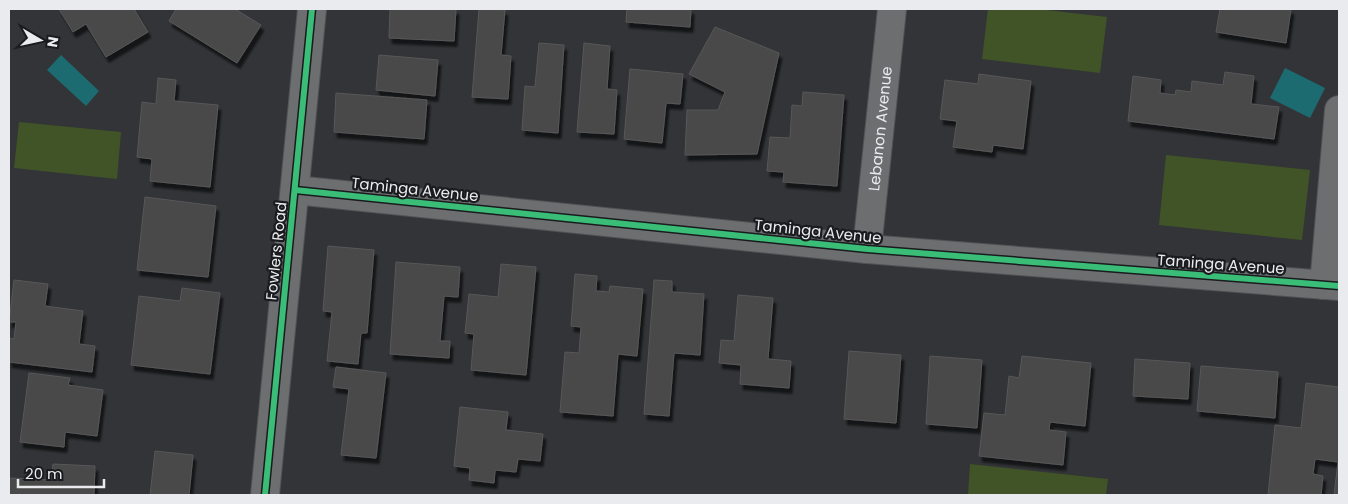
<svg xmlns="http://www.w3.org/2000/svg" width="1348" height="504" font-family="Poppins,sans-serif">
<defs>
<filter id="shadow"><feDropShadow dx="3" dy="5.5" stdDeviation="1" flood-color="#0009"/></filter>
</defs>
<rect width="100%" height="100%" fill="#323437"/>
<g fill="#415427">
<path d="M988,9H1038L1107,17L1100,73L982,59Z"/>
<path d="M19,122L121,132L117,179L14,168Z"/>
<path d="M1166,155L1310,170L1302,240L1159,225Z"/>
<path d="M970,464L1108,479L1106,495H968Z"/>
</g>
<g fill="#1c6b71">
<path d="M61,55L99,91L86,106L47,70Z"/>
<path d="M1285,68L1325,88L1310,118L1270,98Z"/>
</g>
<g fill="#484848" stroke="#585758" filter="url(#shadow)">
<path d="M59,9H134L148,32L106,57L86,24L73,32Z"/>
<path d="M176,9H235L261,25L237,63L169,21Z"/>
<path d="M390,9H456L454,41L389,38Z"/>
<path d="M479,9L505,10L501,55L511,56L508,99L472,97Z"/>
<path d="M627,9H691L690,27L626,22Z"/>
<path d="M1220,9H1291L1286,43L1216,32Z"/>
<path d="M715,27L779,53L757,154L685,155L687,110H718L725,92L689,74Z"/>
<path d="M539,43L564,45L558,133L522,130L525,86L535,87Z"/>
<path d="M584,43L610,46L607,89L617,90L614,134L577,132Z"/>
<path d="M379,55L438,60L435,96L376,90Z"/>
<path d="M630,69L683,74L680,104L666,103L662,143L624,139Z"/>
<path d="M1225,72L1254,76L1251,104L1279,107L1274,139L1128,121L1133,76L1161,80L1160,93L1175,95L1176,90L1191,92L1192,81L1223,85Z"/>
<path d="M979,74L1031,81L1023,149L993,145L992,152L953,147L957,121L940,119L945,80L978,84Z"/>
<path d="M158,78L176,80L174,101L218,105L210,187L150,181L152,159L137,157L142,102L156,104Z"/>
<path d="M803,92L844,95L837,186L783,182L784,172L767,171L770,137L790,138L792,105L802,106Z"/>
<path d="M336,93L427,100L424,139L334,132Z"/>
<path d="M145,197L216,206L208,277L137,270Z"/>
<path d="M328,246L374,250L367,333H361L358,364L327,361L332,312L323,311Z"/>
<path d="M396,262L460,267L458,297L444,296L440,341H450L449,358L390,354Z"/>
<path d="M501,264L536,267L526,375L471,370L474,334L465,333L469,294L498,297Z"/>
<path d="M575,274L597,276L596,291L609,292L610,286L643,289L637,356L618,354L613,416L560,412L565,352L579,353L581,327L571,326Z"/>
<path d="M14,280L48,284L45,306L83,311L79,344L95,346L92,372L9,362V338L14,339L16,322H9Z"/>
<path d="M654,280L672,281V292L704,294L700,355L674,353L669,416L644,414Z"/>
<path d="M182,288L220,293L210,374L131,365L139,296L180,301Z"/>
<path d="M738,295L773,298L768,359L791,361L789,388L740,384L741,365L719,363L721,340L734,341Z"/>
<path d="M849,351L901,355L896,423L844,419Z"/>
<path d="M930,356L982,360L977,428L926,424Z"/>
<path d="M1022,356L1091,363L1085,426L1050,422L1049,430L1066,432L1063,465L979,456L984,413L1005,415L1009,376L1019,378Z"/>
<path d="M1135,359L1190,363L1188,399L1133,396Z"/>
<path d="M1201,366L1278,372L1275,418L1197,411Z"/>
<path d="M336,367L386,373L376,458L341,455L349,389L333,387Z"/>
<path d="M29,373L70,378L68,385L103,390L97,436L65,432L64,447L20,442Z"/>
<path d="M1306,383L1339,387V495H1334L1338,462L1315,459L1313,474L1323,476L1321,495H1268L1275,425L1301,428Z"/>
<path d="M460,407L508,412L506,430L543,434L540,461L518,459L516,472L495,470L494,483L469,480L470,468L454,466Z"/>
<path d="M155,451L193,455L189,495H150Z"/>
<path d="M53,464L95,466L94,495H9V478L51,480Z"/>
</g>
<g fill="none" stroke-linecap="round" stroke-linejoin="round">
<g stroke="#505254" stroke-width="30">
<g id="minor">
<path d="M295,190L867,249L1339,286"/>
<path id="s1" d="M867,249L892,9"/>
<path d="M1324,285L1339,110"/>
<path d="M265,495L312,9"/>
</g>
</g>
<use href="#minor" stroke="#6c6e70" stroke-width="28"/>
<g stroke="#1a1b1e" stroke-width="9">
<g id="cycleway">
<path d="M295,190L867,249L1339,286"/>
<path d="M265,495L312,9"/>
</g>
</g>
<use href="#cycleway" stroke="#3abd76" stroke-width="6"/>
</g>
<g text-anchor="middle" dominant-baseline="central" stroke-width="4.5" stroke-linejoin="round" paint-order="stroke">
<g font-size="15" fill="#e9ebee" stroke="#1a1b1e">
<text stroke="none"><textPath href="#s1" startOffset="121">Lebanon Avenue</textPath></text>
<text transform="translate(415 189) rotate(6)">Taminga Avenue</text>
<text transform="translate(818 231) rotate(6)">Taminga Avenue</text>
<text transform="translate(276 251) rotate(-84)">Fowlers Road</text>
<text transform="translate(1221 264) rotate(4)">Taminga Avenue</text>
</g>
</g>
<rect width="1348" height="504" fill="none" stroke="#e9ebee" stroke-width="20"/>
<g transform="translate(40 40) rotate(99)" stroke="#1a1b1e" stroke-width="4" paint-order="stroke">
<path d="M0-4L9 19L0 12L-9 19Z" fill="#e9ebee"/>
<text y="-8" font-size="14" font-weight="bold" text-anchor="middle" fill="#e9ebee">N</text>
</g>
<path d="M18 479v8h86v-8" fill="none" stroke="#e9ebee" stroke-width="2.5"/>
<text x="25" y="479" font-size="15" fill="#e9ebee" stroke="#1a1b1e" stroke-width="4" paint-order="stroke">20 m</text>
</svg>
